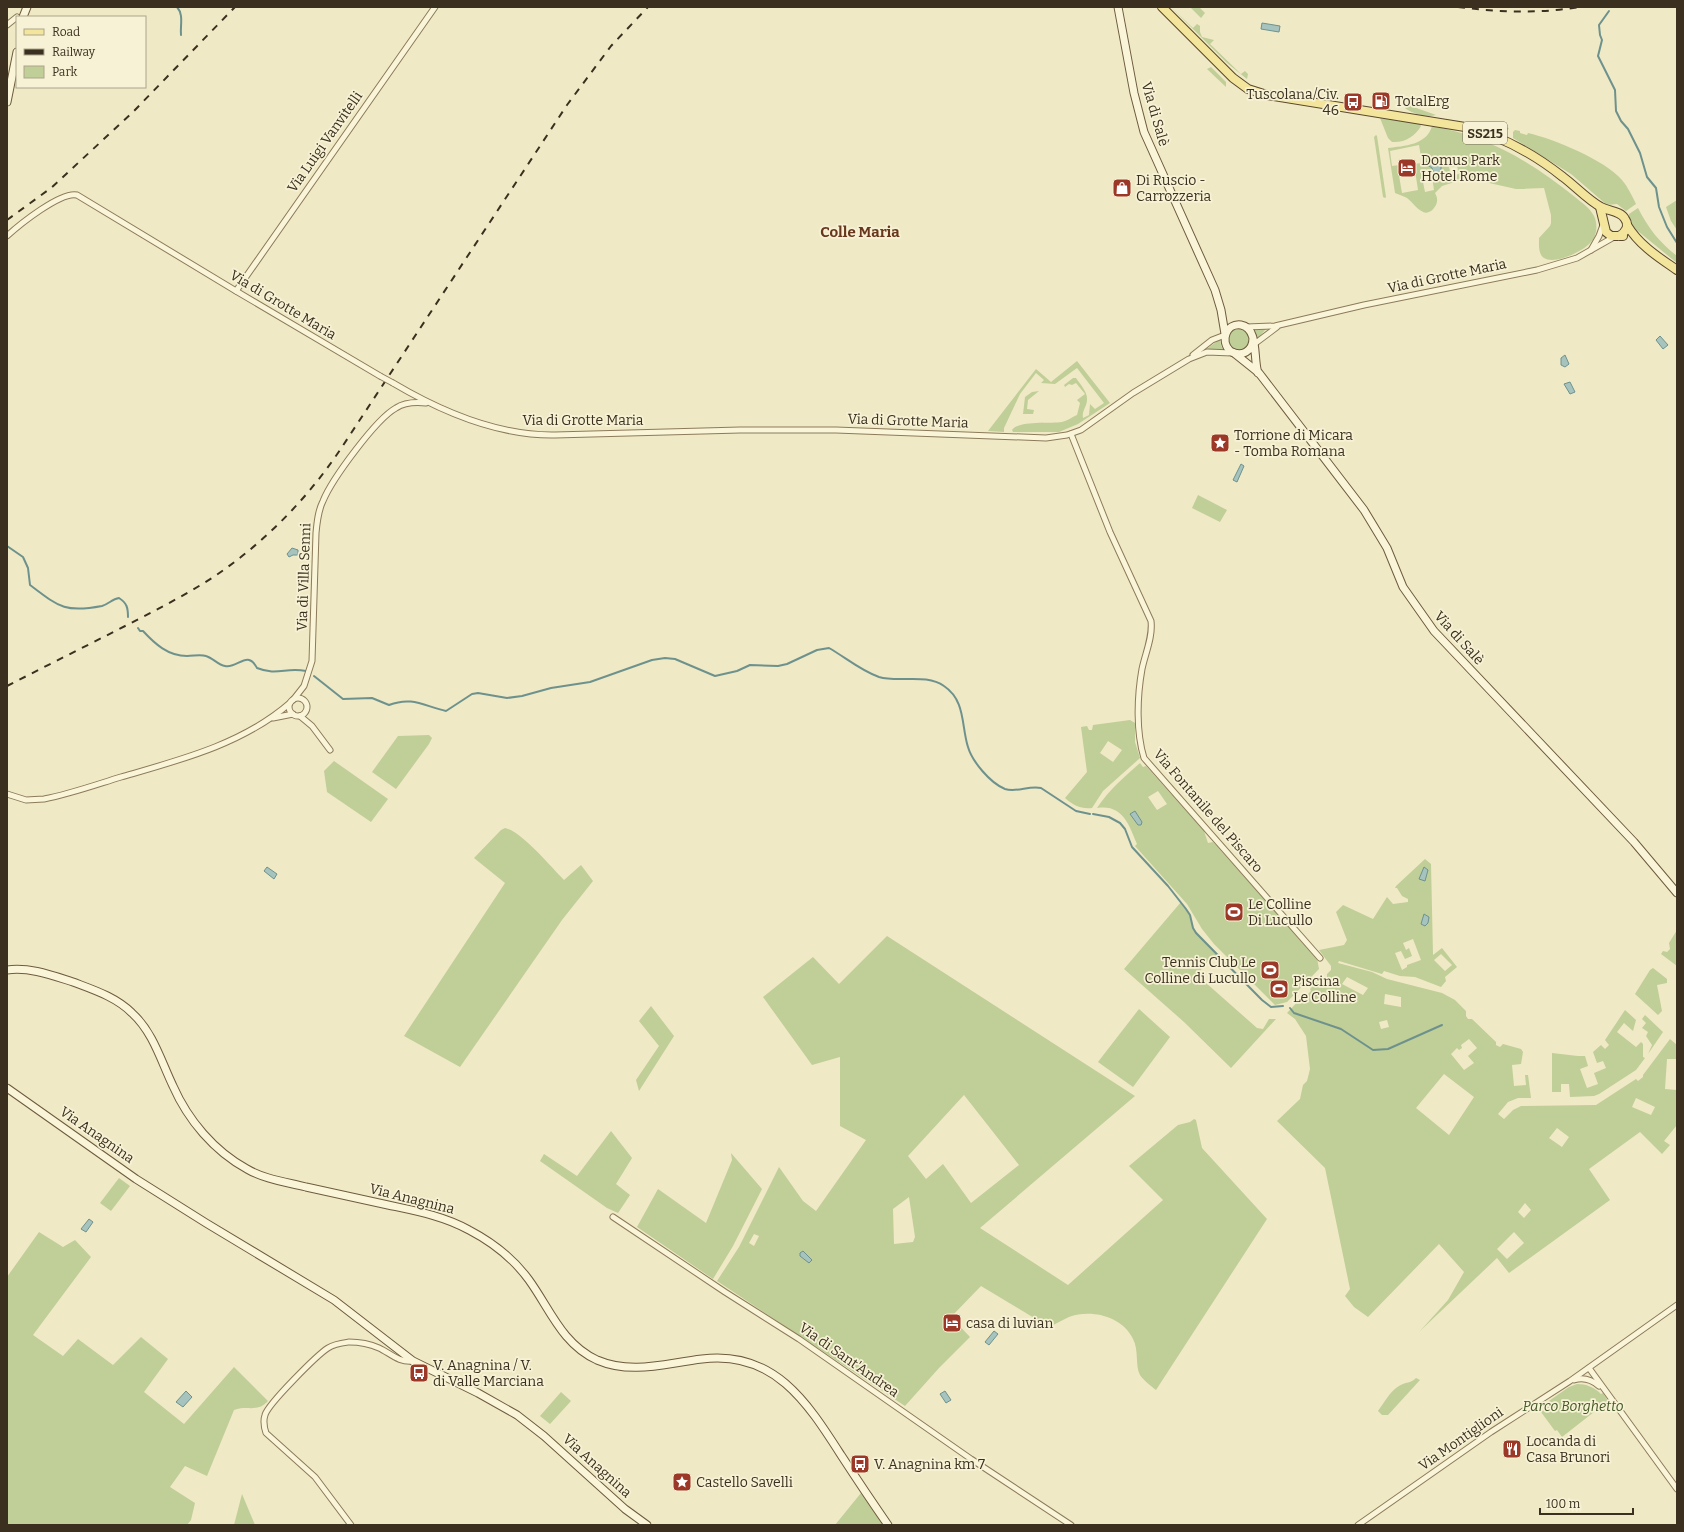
<svg xmlns="http://www.w3.org/2000/svg" width="1684" height="1532" font-family="Bitter,serif">
<rect width="100%" height="100%" fill="#f0e9c5"/>
<g fill="#c0ce98" fill-rule="evenodd">
<path d="M1171,7L1193,28L1197,24L1200,26V32L1202,37L1214,40L1210,44L1241,74L1245,71L1248,74L1247,79L1227,63Z"/>
<path d="M1190,7H1199L1205,13L1201,18Z"/>
<path d="M1211,67L1226,82V87L1207,69Z"/>
<path d="M1405,104L1436,115C1427,118 1413,114 1405,108Z"/>
<path d="M1380,118L1420,124L1421,126C1415,136 1405,143 1392,142L1388,138Z"/>
<path d="M1478,123L1509,128C1503,138 1486,129 1478,123Z"/>
<path d="M1432,126C1448,129 1464,133 1479,139C1514,152 1546,174 1575,197C1582,203 1590,208 1594,216C1598,224 1597,236 1591,242C1584,251 1555,265 1544,258C1538,254 1539,245 1539,238L1550,226L1551,223V215L1544,188L1516,189L1467,178L1442,186L1435,193C1438,198 1438,203 1434,208C1424,221 1414,203 1407,198C1404,196 1399,195 1395,193L1388,148C1404,146 1427,145 1432,126ZM1419,145L1422,163L1414,164L1418,190L1402,193L1398,170L1400,169L1399,165L1392,166L1390,151ZM1458,158L1460,165L1451,166L1450,159ZM1428,161L1433,165L1439,163V173H1434L1432,168L1426,164ZM1457,166L1459,174L1451,176L1449,167ZM1431,170L1434,190L1425,192L1421,172Z"/>
<path d="M1515,130L1520,131V133L1527,135L1528,133C1554,139 1605,160 1622,180C1628,187 1632,196 1636,204L1626,211L1617,204L1607,205L1571,174L1513,138V132Z"/>
<path d="M1376,135L1377,136L1386,197L1385,198L1383,197L1374,137Z"/>
<path d="M1677,200V230L1671,221L1666,207Z"/>
<path d="M1638,208C1648,228 1660,243 1677,256V263L1628,223L1629,214Z"/>
<path d="M1253,329H1266L1257,339Z"/>
<circle cx="1239" cy="340" r="11"/>
<path d="M1220,339L1221,346L1224,350L1204,351Z"/>
<path d="M1077,361L1110,403L1078,424L1059,432H1013L1012,430C1019,420 1050,424 1062,422C1067,421 1072,417 1077,415L1080,403L1077,400L1085,394L1076,383L1072,385L1069,384L1065,387L1064,385L1073,378H1076C1082,387 1090,394 1086,405C1084,410 1082,413 1083,418L1089,415L1090,404L1095,409L1104,403L1077,368L1055,384L1041,383L1044,380L1036,373L1020,394L1004,428V432L988,431L1036,369L1051,382Z"/>
<path d="M1039,391L1028,400L1027,409L1034,410L1033,414H1023L1025,397L1032,392Z"/>
<path d="M1198,495L1227,510L1220,522L1192,508Z"/>
<path d="M1130,720L1135,723V742L1140,758L1103,791L1092,808C1081,809 1074,806 1065,798L1087,772L1081,727L1087,726L1089,730H1092L1093,725ZM1108,741L1122,750L1113,762L1100,753Z"/>
<path d="M429,735L432,738L429,744L396,789L372,772L398,736Z"/>
<path d="M334,761L388,799L371,822L327,792L324,771Z"/>
<path d="M1140,763L1143,767L1146,766L1204,831L1208,843L1213,842L1317,958L1319,969L1287,1002L1275,1005L1214,944L1202,929L1187,904L1135,846L1137,844C1129,825 1123,804 1097,808C1109,790 1124,777 1140,763ZM1158,791L1167,804L1157,810L1148,797Z"/>
<path d="M505,828C521,831 551,867 564,880L581,865L593,881L562,920L460,1067L404,1036L505,883L474,858L501,830Z"/>
<path d="M1425,859L1431,864L1433,955L1442,948L1457,967L1445,977L1446,981L1441,987L1415,977L1400,976L1384,971L1382,974L1339,961L1338,963L1372,972L1387,979L1442,993L1455,1000L1466,1011V1016L1468,1019H1472L1496,1042V1045L1500,1047L1503,1044L1521,1049L1523,1052L1521,1064L1512,1065L1514,1086L1526,1085L1525,1075H1528L1531,1098H1518L1508,1102L1498,1114L1504,1119L1513,1110L1521,1106L1596,1105L1636,1079L1638,1081L1643,1077V1075L1670,1039L1677,1045V1059H1667L1665,1089L1677,1090V1125L1664,1141L1670,1145L1662,1154L1640,1132L1589,1169L1610,1200L1509,1273L1497,1258L1420,1331L1448,1300L1464,1272L1439,1244L1368,1317L1354,1307L1345,1296L1350,1289L1325,1168L1277,1121L1300,1099L1303,1085L1307,1081L1310,1069L1306,1036L1295,1019L1287,1013L1301,998L1303,999L1311,991L1310,989L1320,979L1325,981L1327,977V974L1331,970V966L1319,950L1344,945L1347,940L1336,912L1343,905L1373,919L1387,897L1393,904L1408,902V899L1402,896L1397,888H1395L1396,886ZM1413,939L1421,960L1407,965V967L1402,970L1395,953L1401,951L1405,959L1412,956L1409,948L1406,950L1403,943ZM1441,954L1452,965L1445,971L1434,960ZM1347,977L1368,988L1363,995L1342,984ZM1385,994L1401,997V1007L1384,1004ZM1387,1020L1389,1027L1381,1029L1379,1022ZM1469,1039L1477,1048L1468,1056L1474,1063L1464,1070L1451,1054L1457,1048L1459,1050L1462,1048L1461,1045ZM1444,1074L1474,1097L1449,1135L1416,1108ZM1636,1098L1655,1107L1651,1115L1632,1107ZM1557,1128L1569,1137L1562,1147L1549,1138ZM1525,1203L1531,1210L1524,1218L1518,1212ZM1514,1232L1524,1243L1507,1259L1497,1249Z"/>
<path d="M1181,902L1190,915L1193,928L1218,954L1213,959L1211,957L1197,975L1257,1028L1263,1029L1269,1019H1276L1231,1068L1184,1022L1124,969Z"/>
<path d="M1677,930V966L1661,954L1663,951L1667,952L1670,949L1669,943Z"/>
<path d="M887,936L1135,1096L980,1228L1068,1285L1163,1200L1129,1166L1178,1125L1190,1122L1194,1119L1196,1120L1202,1148L1267,1219L1156,1390C1151,1386 1144,1381 1140,1375C1135,1366 1139,1350 1133,1339C1122,1316 1091,1309 1069,1317C1062,1320 1056,1324 1049,1327L981,1286L951,1317L970,1337L939,1368L905,1406L717,1281L739,1247L779,1167L803,1201L816,1211L866,1140L840,1126V1057L812,1065L763,997L813,957L839,984ZM964,1095L1019,1165L971,1203L943,1164L926,1179L908,1156ZM909,1197L915,1237L913,1242L894,1244L893,1209ZM754,1234L759,1236L754,1246L749,1243Z"/>
<path d="M1653,968L1667,979V983L1657,985L1662,1011L1658,1015L1635,994L1650,970Z"/>
<path d="M651,1006L674,1036L639,1091L636,1080L659,1046L639,1021Z"/>
<path d="M1139,1009L1170,1037L1133,1087L1098,1062Z"/>
<path d="M1625,1010L1636,1020L1633,1031L1624,1023L1617,1032L1636,1047L1641,1042L1643,1044V1057L1645,1058L1636,1070L1599,1094L1594,1096L1570,1097L1569,1084H1561V1092H1552V1053L1578,1056H1585L1588,1066L1580,1069L1587,1088L1598,1084L1594,1073L1606,1068L1603,1061L1597,1063L1593,1052L1601,1045L1605,1049L1609,1045L1605,1040Z"/>
<path d="M1645,1015L1663,1032L1648,1054L1652,1045L1646,1036L1648,1032L1642,1028L1646,1023L1642,1019Z"/>
<path d="M611,1131L632,1158L616,1184L630,1195L618,1213L607,1208L540,1161L544,1154L577,1176Z"/>
<path d="M731,1153L762,1189L733,1246L713,1279L637,1227L658,1189L706,1223L732,1160Z"/>
<path d="M119,1178L130,1186L111,1211L100,1203Z"/>
<path d="M39,1232L63,1247L75,1240L91,1257L33,1335L63,1356L78,1339L113,1365L141,1337L168,1359L144,1392L184,1424L234,1367L268,1401C257,1413 248,1405 234,1410L207,1476L185,1466L170,1487L195,1503L191,1520L187,1525H7V1277Z"/>
<path d="M1416,1378L1420,1380L1388,1415H1382L1378,1411C1384,1403 1390,1391 1399,1386C1405,1382 1412,1383 1416,1378Z"/>
<path d="M1577,1384C1586,1384 1594,1387 1601,1394L1603,1393L1608,1401L1562,1437L1557,1430L1555,1431L1541,1412L1548,1407L1546,1403L1569,1387Z"/>
<path d="M561,1392L571,1401L550,1424L540,1416Z"/>
<path d="M861,1493L883,1525H835Z"/>
<path d="M242,1494L255,1525H234Z"/>
</g>
<g fill="#a7c3be" stroke="#6d928e">
<path d="M1262,23L1280,26L1279,32L1261,29Z"/>
<path d="M1427,161L1433,165L1440,163C1442,168 1441,171 1438,174H1434L1432,168L1426,164Z"/>
<path d="M1660,336L1668,345L1663,349L1656,340Z"/>
<path d="M1565,355L1569,364L1565,367L1561,365V358Z"/>
<path d="M1570,382L1575,392L1570,394L1564,384Z"/>
<path d="M1241,464L1244,466L1237,482L1233,480Z"/>
<path d="M292,548L298,550V555H293L289,557L287,554Z"/>
<path d="M1135,811L1142,822L1141,825H1138L1130,814Z"/>
<path d="M267,867L277,874L274,879L264,871Z"/>
<path d="M1424,867L1428,870L1425,881L1419,879Z"/>
<path d="M1424,914L1429,917L1428,923L1425,926L1421,924Z"/>
<path d="M89,1219L93,1222L86,1232L81,1229Z"/>
<path d="M803,1251L812,1260L809,1263L800,1256V1253Z"/>
<path d="M994,1331L998,1334L989,1345L985,1342Z"/>
<path d="M186,1391L192,1397L183,1407L176,1402Z"/>
<path d="M945,1391L951,1400L946,1403L940,1394Z"/>
</g>
<g fill="none" stroke-linecap="round" stroke-linejoin="round">
<g stroke="#6d928e" stroke-width="2">
<path d="M177,7C184,15 180,25 181,35"/>
<path d="M1609,11L1599,25L1600,35L1602,40L1598,56L1615,90L1616,111L1621,121L1628,129L1640,153L1647,177L1656,188L1659,207L1667,227L1677,243"/>
<path d="M7,546L23,557L28,568L30,585C59,607 65,613 102,606C109,604 112,599 119,598C127,603 128,608 128,617"/>
<path d="M138,628L140,631H143C155,644 168,656 187,656C194,656 200,654 206,656C213,658 218,665 225,666C238,669 247,649 257,668C277,676 286,667 306,671"/>
<path d="M314,676L343,699L372,698L389,705C412,696 424,706 446,711L472,694L478,693L507,698L522,696L551,688L590,682L652,660L665,658L675,659L715,676L737,671L750,665L778,666L787,664L817,650L829,648C845,657 861,671 879,677C899,683 926,673 944,686C966,701 961,725 968,747C972,761 990,783 1005,789C1017,793 1029,785 1041,788L1076,811L1090,814"/>
<path d="M1093,814L1109,817L1120,823L1125,829L1132,847L1168,886L1186,909L1190,915L1193,928L1196,933L1262,1000L1271,1007L1283,1006"/>
<path d="M1290,1008L1294,1013L1341,1029L1373,1050L1388,1049L1442,1025"/>
</g>
<g stroke="#8b7b5a" stroke-width="7">
<g id="minor">
<path d="M7,25L17,17"/>
<path d="M7,236C19,225 61,191 77,195L236,291L380,376"/>
<path d="M1591,250L1599,236L1603,225"/>
<path d="M236,291L435,7"/>
<path d="M1246,327L1275,326L1364,305L1537,270L1577,258L1614,237"/>
<path d="M1253,345L1277,327"/>
<path d="M1193,355L1212,340L1225,335"/>
<path d="M393,383C442,412 498,436 555,435L740,430H836L1046,438L1067,435L1081,430L1133,393L1189,359L1207,352L1232,353"/>
<path d="M1071,434L1110,532L1151,621C1153,637 1145,654 1142,669C1137,697 1136,732 1144,758L1320,958"/>
<circle cx="298" cy="707" r="9"/>
<path d="M293,700L304,686L312,661L316,533C317,522 318,511 323,501C332,479 376,419 396,408C405,402 416,402 426,403"/>
<path d="M300,716L312,726L330,750"/>
<path d="M273,718L293,714"/>
<path d="M7,794L26,800L44,799C70,794 95,785 121,777C180,760 243,744 290,703"/>
<path d="M613,1217L725,1292L799,1339L971,1459L1071,1525"/>
<path d="M1589,1368L1677,1489"/>
<path d="M1574,1380C1583,1377 1592,1380 1599,1386"/>
<path d="M351,1525L315,1477L266,1433C264,1427 263,1421 265,1415C268,1404 317,1355 328,1348C334,1344 342,1343 349,1342C359,1342 370,1344 379,1348C390,1353 399,1363 413,1361"/>
<path d="M1358,1525L1491,1432L1570,1381L1677,1305"/>
</g>
</g>
<g stroke="#6d5c3d" stroke-width="9">
<g id="secondary">
<path d="M1118,7L1134,93L1144,132L1215,290L1221,310L1225,334"/>
<path d="M23,17L27,7"/>
<path d="M7,102L17,52"/>
<path d="M1253,338C1253,351 1242,358 1230,351C1220,341 1226,323 1241,325C1259,328 1253,359 1258,373"/>
<path d="M1234,353L1259,373L1364,510L1387,548L1403,587L1434,631L1634,842L1677,893"/>
<path d="M7,970C30,967 51,975 73,982C94,990 116,997 132,1013C153,1032 161,1061 173,1086C188,1120 214,1151 247,1169C264,1179 286,1182 306,1187C333,1193 361,1199 388,1205C416,1211 444,1216 469,1230C492,1242 513,1258 529,1280C550,1309 562,1344 597,1360C632,1375 666,1363 702,1359C774,1350 807,1402 841,1455C856,1478 872,1502 888,1525"/>
<path d="M7,1088L136,1179L206,1223L334,1300L413,1361L478,1393L517,1415L544,1436L625,1509L647,1525"/>
</g>
</g>
<g stroke="#59482e" stroke-width="10">
<g id="primary">
<path d="M1162,7L1233,78L1248,89L1267,95L1465,127C1502,136 1534,154 1563,177C1574,185 1589,201 1601,207C1608,211 1621,211 1625,219C1630,226 1625,233 1619,236"/>
<path d="M1600,207L1606,232L1611,236H1623"/>
<path d="M1627,225C1639,245 1658,257 1677,270"/>
</g>
</g>
<use href="#minor" stroke="#faf5d9" stroke-width="5"/>
<use href="#secondary" stroke="#faf5d9" stroke-width="7"/>
<use href="#primary" stroke="#f3e59c" stroke-width="8"/>
<g stroke="#3b301f" stroke-width="2" stroke-dasharray="7 7" stroke-linecap="butt">
<path d="M1458,7C1498,12 1538,14 1579,7"/>
<path d="M7,220L51,188L132,113L235,7"/>
<path d="M7,686C48,665 90,644 131,623C160,608 189,593 215,576C265,542 307,499 340,450L567,105L611,46L648,7"/>
</g>
<g stroke="#8b7b5a" stroke-width="7" stroke-linecap="butt">
<path id="minor-bridge" d="M380,376L393,383"/>
</g>
<use href="#minor-bridge" stroke="#faf5d9" stroke-width="5"/>
</g>
<defs>
<g id="fuel-square" transform="scale(1)"><rect x="-9" y="-9" width="18" height="18" rx="4" fill="#9c3828" stroke="#f7f2d5"/><path d="M-5.5-6h7V0h2V4h1.3V-2.5L3-4.5l.8-.8L6-3V5H2.5V1h-1V6h-7ZM-4.2-4.7v3.2H.2V-4.7Z" fill="#fff"/></g>
<g id="bus-square" transform="scale(1)"><rect x="-9" y="-9" width="18" height="18" rx="4" fill="#9c3828" stroke="#f7f2d5"/><path d="M-5-6H5V4H4V6H2V4H-2V6H-4V4H-5ZM-3.5-4V0h7V-4ZM-3.5 1.2v1.5H-2V1.2ZM2 1.2v1.5H3.5V1.2Z" fill="#fff"/></g>
<g id="hotel-square" transform="scale(1)"><rect x="-9" y="-9" width="18" height="18" rx="4" fill="#9c3828" stroke="#f7f2d5"/><path d="M-6-4.5h1.5V1H6V5H4.5V3h-9V5H-6ZM-4 0a1.8 1.8 0 1 1 3.6 0ZM.5 0V-2.5h3Q6-2.5 6 0Z" fill="#fff"/></g>
<g id="shop-square" transform="scale(1)"><rect x="-9" y="-9" width="18" height="18" rx="4" fill="#9c3828" stroke="#f7f2d5"/><path d="M-5-2.5h2.3a2.7 3.5 0 0 1 5.4 0H5L5.5 6h-11ZM-1.5-2.5h3a1.5 2.3 0 0 0-3 0Z" fill="#fff"/></g>
<g id="sight-square" transform="scale(1)"><rect x="-9" y="-9" width="18" height="18" rx="4" fill="#9c3828" stroke="#f7f2d5"/><path d="M0-6L1.8-2.2L6-1.7L2.9 1.2L3.7 5.4L0 3.3L-3.7 5.4L-2.9 1.2L-6-1.7L-1.8-2.2Z" fill="#fff"/></g>
<g id="stadium-square" transform="scale(1)"><rect x="-9" y="-9" width="18" height="18" rx="4" fill="#9c3828" stroke="#f7f2d5"/><path d="M0-5a6.5 5 0 1 0 0 10a6.5 5 0 1 0 0-10ZM-3.5-1.8h7v3.6h-7Z" fill="#fff"/></g>
<g id="restaurant-square" transform="scale(1)"><rect x="-9" y="-9" width="18" height="18" rx="4" fill="#9c3828" stroke="#f7f2d5"/><path d="M-5-6h1v4h1v-4h1v4h1v-4h1v5L-1.5 .5V6h-2V.5L-5-1ZM5-6V6H3V1.5H1.5Q1.5-4 5-6Z" fill="#fff"/></g>
</defs>
<g fill-rule="evenodd">
<use href="#fuel-square" x="1381" y="101"/>
<use href="#bus-square" x="1353" y="102"/>
<use href="#hotel-square" x="1407" y="168"/>
<use href="#shop-square" x="1122" y="188"/>
<use href="#sight-square" x="1220" y="443"/>
<use href="#stadium-square" x="1234" y="912"/>
<use href="#stadium-square" x="1270" y="970"/>
<use href="#stadium-square" x="1279" y="989"/>
<use href="#hotel-square" x="952" y="1323"/>
<use href="#bus-square" x="419" y="1373"/>
<use href="#restaurant-square" x="1512" y="1449"/>
<use href="#bus-square" x="860" y="1464"/>
<use href="#sight-square" x="682" y="1482"/>
</g>
<g text-anchor="middle" dominant-baseline="central" stroke-width="3.5" stroke-linejoin="round" paint-order="stroke">
<rect fill="#f7f2d5" stroke="#736a56" stroke-width="1" x="1463" y="122" width="44" height="22" rx="3"/>
<g font-size="13" font-weight="bold" fill="#3b301f">
<text x="1485" y="133">SS215</text>
</g>
<g font-size="14" fill="#3b301f" stroke="#f7f2d5" text-anchor="start">
<text x="1339" y="94" text-anchor="end">Tuscolana/Civ.<tspan x="1339" dy="16">46</tspan></text>
<text x="1395" y="101">TotalErg</text>
<text x="1421" y="160">Domus Park<tspan x="1421" dy="16">Hotel Rome</tspan></text>
<text x="1136" y="180">Di Ruscio -<tspan x="1136" dy="16">Carrozzeria</tspan></text>
<text x="1234" y="435">Torrione di Micara<tspan x="1234" dy="16">- Tomba Romana</tspan></text>
<text x="1248" y="904">Le Colline<tspan x="1248" dy="16">Di Lucullo</tspan></text>
<text x="1256" y="962" text-anchor="end">Tennis Club Le<tspan x="1256" dy="16">Colline di Lucullo</tspan></text>
<text x="1293" y="981">Piscina<tspan x="1293" dy="16">Le Colline</tspan></text>
<text x="966" y="1323">casa di luvian</text>
<text x="433" y="1365">V. Anagnina / V.<tspan x="433" dy="16">di Valle Marciana</tspan></text>
<text x="1526" y="1441">Locanda di<tspan x="1526" dy="16">Casa Brunori</tspan></text>
<text x="874" y="1464">V. Anagnina km 7</text>
<text x="696" y="1482">Castello Savelli</text>
</g>
<g font-size="14" fill="#3b301f" stroke="#f7f2d5">
<text transform="translate(1155 114) rotate(74)">Via di Salè</text>
<text transform="translate(325 142) rotate(-55)">Via Luigi Vanvitelli</text>
<text transform="translate(1447 276) rotate(-12)">Via di Grotte Maria</text>
<text transform="translate(283 305) rotate(31)">Via di Grotte Maria</text>
<text x="583" y="420">Via di Grotte Maria</text>
<text transform="translate(908 421) rotate(2)">Via di Grotte Maria</text>
<text transform="translate(304 577) rotate(-88)">Via di Villa Senni</text>
<text transform="translate(1459 638) rotate(48)">Via di Salè</text>
<text transform="translate(1208 811) rotate(49)">Via Fontanile del Piscaro</text>
<text transform="translate(97 1135) rotate(35)">Via Anagnina</text>
<text transform="translate(412 1199) rotate(14)">Via Anagnina</text>
<text transform="translate(849 1360) rotate(35)">Via di Sant'Andrea</text>
<text transform="translate(1461 1439) rotate(-35)">Via Montiglioni</text>
<text transform="translate(597 1466) rotate(42)">Via Anagnina</text>
</g>
<g font-size="14" font-style="italic" fill="#445825" stroke="#f7f2d5">
<text x="1573" y="1406">Parco Borghetto</text>
</g>
<g font-size="15" font-weight="bold" fill="#69371d" stroke="#f7f2d5">
<text x="860" y="232">Colle Maria</text>
</g>
</g>
<rect width="1684" height="1532" fill="none" stroke="#3b301f" stroke-width="16"/>
<rect x="16" y="16" width="130" height="72" fill="#f7f2d5" stroke="#aca48c"/>
<rect x="24" y="29" width="20" height="6" fill="#f3e59c" stroke="#aca48c"/>
<text x="52" y="36" font-size="12" fill="#3b301f">Road</text>
<rect x="24" y="49" width="20" height="6" fill="#3b301f" stroke="#aca48c"/>
<text x="52" y="56" font-size="12" fill="#3b301f">Railway</text>
<rect x="24" y="66" width="20" height="12" fill="#c0ce98" stroke="#aca48c"/>
<text x="52" y="76" font-size="12" fill="#3b301f">Park</text>
<path d="M1540 1508v6h93v-6" fill="none" stroke="#3b301f" stroke-width="2"/>
<text x="1546" y="1508" font-size="12" fill="#3b301f" stroke="#f7f2d5" stroke-width="3" paint-order="stroke">100 m</text>
</svg>
